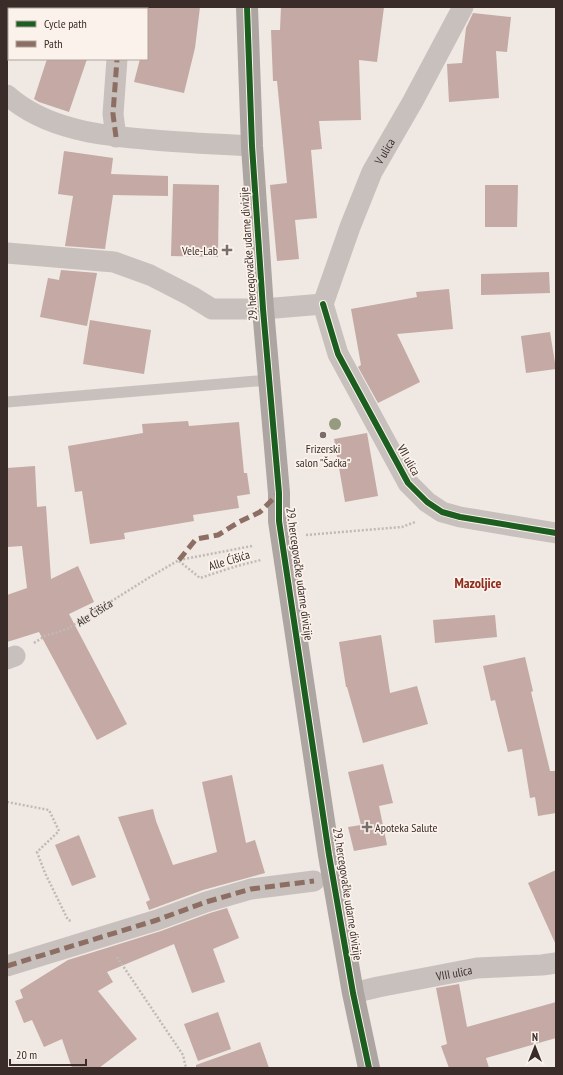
<svg xmlns="http://www.w3.org/2000/svg" width="563" height="1075" font-family="'PT Sans Narrow',sans-serif">
<rect width="100%" height="100%" fill="#efe8e3"/>
<g fill="#c4a9a4">
<path d="M147,7H200L195,48L184,93L134,82L140,59H147Z"/>
<path d="M281,7H384L377,62L359,60L361,120L319,121L322,149L311,150L317,218L295,220L299,259L277,261L270,185L287,183L277,81H273L271,30H280Z"/>
<path d="M473,13L511,17L507,52L496,51L499,98L449,102L447,64L462,63L466,28Z"/>
<path d="M47,59H87L69,112L39,102L34,99Z"/>
<path d="M64,151L113,158L111,174L168,176V196L113,195L105,249L65,246L73,196L58,194Z"/>
<path d="M173,184L219,185L218,257L171,256Z"/>
<path d="M485,185H518L517,227H485Z"/>
<path d="M61,270L97,273L87,326L40,317L48,278L59,280Z"/>
<path d="M549,272L550,293L481,295V274Z"/>
<path d="M449,289L453,329L397,334L420,382L378,403L358,367L361,365L351,309L417,297L416,292Z"/>
<path d="M90,320L151,330L144,374L83,364Z"/>
<path d="M550,332L556,369L526,373L521,336Z"/>
<path d="M188,421L189,426L239,422L244,473H247L250,494L237,496L239,508L193,515L194,521L124,533L125,539L90,544L82,491L75,492L68,446L143,433L142,424Z"/>
<path d="M367,433L378,496L345,502L334,439Z"/>
<path d="M35,466L37,507L46,506L51,579L78,566L94,602L69,614L127,724L97,740L39,632L7,642V595L27,588L22,546L7,547V468Z"/>
<path d="M495,615L497,637L435,643L433,620Z"/>
<path d="M381,635L390,693L417,686L428,724L363,743L347,687H346L339,642Z"/>
<path d="M525,657L533,691L531,692L550,771H556V813L538,816L535,797L530,798L522,749L508,752L495,700L491,701L483,666Z"/>
<path d="M383,764L393,803L379,806L387,845L354,851L348,827L361,825L348,772Z"/>
<path d="M232,775L246,843L255,840L265,873L203,890L149,910L146,902L150,900L118,817L153,809L156,821L173,865L217,852L202,782Z"/>
<path d="M79,835L96,877L72,886L55,845Z"/>
<path d="M556,870V945L528,883Z"/>
<path d="M227,908L239,938L213,949L225,982L192,993L174,944L107,972L113,982L98,991L137,1039L99,1068H72L62,1039L44,1047L32,1020L24,1023L15,1001L23,998L20,990L68,960L161,931L210,913Z"/>
<path d="M459,984L467,1027L556,1002V1038L486,1058L489,1068H449L441,1046L447,1044L436,988Z"/>
<path d="M218,1012L231,1049L198,1061L184,1024Z"/>
<path d="M260,1042L269,1068H196V1065Z"/>
</g>
<g fill="none" stroke-linecap="round" stroke-linejoin="round">
<g stroke="#c1b9b4" stroke-width="2.5" stroke-dasharray="2 2" stroke-linecap="butt">
<path d="M306,535L402,527L415,522"/>
<path d="M179,561L200,578L237,566L261,560"/>
<path id="s1" d="M34,643L45,636L67,629L150,577L179,560L252,546"/>
<path d="M7,802L49,810L59,831L37,852L45,873L68,920L71,921"/>
<path d="M117,957L183,1055L186,1068"/>
</g>
<path stroke="#c8c0bc" stroke-width="11" d="M7,402L269,380"/>
<g stroke="#c8c0bc" stroke-width="21">
<path d="M119,9L120,7"/>
<path d="M7,95C46,130 103,136 154,140C186,143 219,144 252,146"/>
<path d="M116,137L113,114L117,59"/>
<path d="M7,253L114,262L150,275L191,296L212,309H263L323,304"/>
<path d="M323,304L338,354L408,483L427,502L442,512L460,517L556,533"/>
<path id="s2" d="M323,304L350,227L372,172L413,101L463,7"/>
<path d="M7,659L15,656"/>
<path d="M7,966L157,920L206,902L251,889L314,881"/>
<path id="s3" d="M353,993L378,987L477,968L542,965L556,963"/>
</g>
<path stroke="#ada5a1" stroke-width="22" d="M247,7L252,146L263,309L279,493V521L329,855L353,993L369,1068"/>
<g stroke="#8d6e63" stroke-width="5" stroke-dasharray="10 5" stroke-linecap="butt">
<path d="M119,9L120,7"/>
<path d="M116,137L113,114L117,59"/>
<path d="M179,560L196,539L218,535L239,522L260,512L279,493"/>
<path d="M7,966L157,920L206,902L251,889L314,881"/>
</g>
<g stroke="#fbf2eb" stroke-width="8">
<g id="cycleway">
<path d="M247,7L252,146L263,309L279,493V521L329,855L353,993L369,1068"/>
<path d="M323,304L338,354L408,483L427,502L442,512L460,517L556,533"/>
</g>
</g>
<use href="#cycleway" stroke="#1b5e20" stroke-width="6"/>
</g>
<circle fill="#969a7e" cx="335" cy="424" r="6"/>
<g fill="#796e6a" stroke="#fbf2eb" stroke-width="1.5">
<path d="M225 244h4v4h4v4h-4v4h-4v-4h-4v-4h4z"/>
<circle cx="323" cy="435" r="4"/>
<path d="M365 821h4v4h4v4h-4v4h-4v-4h-4v-4h4z"/>
</g>
<g text-anchor="middle" dominant-baseline="central" stroke-width="3.5" stroke-linejoin="round" paint-order="stroke">
<g font-size="12" fill="#3a2d29" stroke="#fbf2eb">
<text stroke="none"><textPath href="#s2" startOffset="165">V ulica</textPath></text>
<text transform="translate(248 254) rotate(-94)">29. hercegovačke udarne divizije</text>
<text transform="translate(409 460) rotate(60)">VII ulica</text>
<text transform="translate(229 560) rotate(-17)">Alle Ćišića</text>
<text transform="translate(300 574) rotate(82)">29. hercegovačke udarne divizije</text>
<text stroke="none"><textPath href="#s1" startOffset="68">Ale Čišića</textPath></text>
<text transform="translate(348 894) rotate(81)">29. hercegovačke udarne divizije</text>
<text stroke="none"><textPath href="#s3" startOffset="103">VIII ulica</textPath></text>
</g>
<g font-size="12" fill="#3a2d29" stroke="#fbf2eb" text-anchor="end">
<text x="218" y="250">Vele-Lab</text>
<text x="323" y="448" text-anchor="middle">Frizerski<tspan x="323" dy="14">salon "Šaćka"</tspan></text>
<text x="375" y="827" text-anchor="start">Apoteka Salute</text>
</g>
<g font-size="14" font-weight="bold" fill="#8e2c1e" stroke="#fbf2eb">
<text x="478" y="583">Mazoljice</text>
</g>
</g>
<rect width="563" height="1075" fill="none" stroke="#3a2d29" stroke-width="16"/>
<rect x="8" y="8" width="140" height="52" fill="#fbf2eb" stroke="#aea39d"/>
<rect x="16" y="21" width="20" height="6" fill="#1b5e20" stroke="#aea39d"/>
<text x="44" y="28" font-size="12" fill="#3a2d29">Cycle path</text>
<rect x="16" y="41" width="20" height="6" fill="#8d6e63" stroke="#aea39d"/>
<text x="44" y="48" font-size="12" fill="#3a2d29">Path</text>
<g transform="translate(535 1047)" stroke="#fbf2eb" stroke-width="3" paint-order="stroke">
<path d="M0-3L7 15L0 10L-7 15Z" fill="#3a2d29"/>
<text y="-6" font-size="11" font-weight="bold" text-anchor="middle" fill="#3a2d29">N</text>
</g>
<path d="M10 1059v6h76v-6" fill="none" stroke="#3a2d29" stroke-width="2"/>
<text x="16" y="1059" font-size="12" fill="#3a2d29" stroke="#fbf2eb" stroke-width="3" paint-order="stroke">20 m</text>
</svg>
